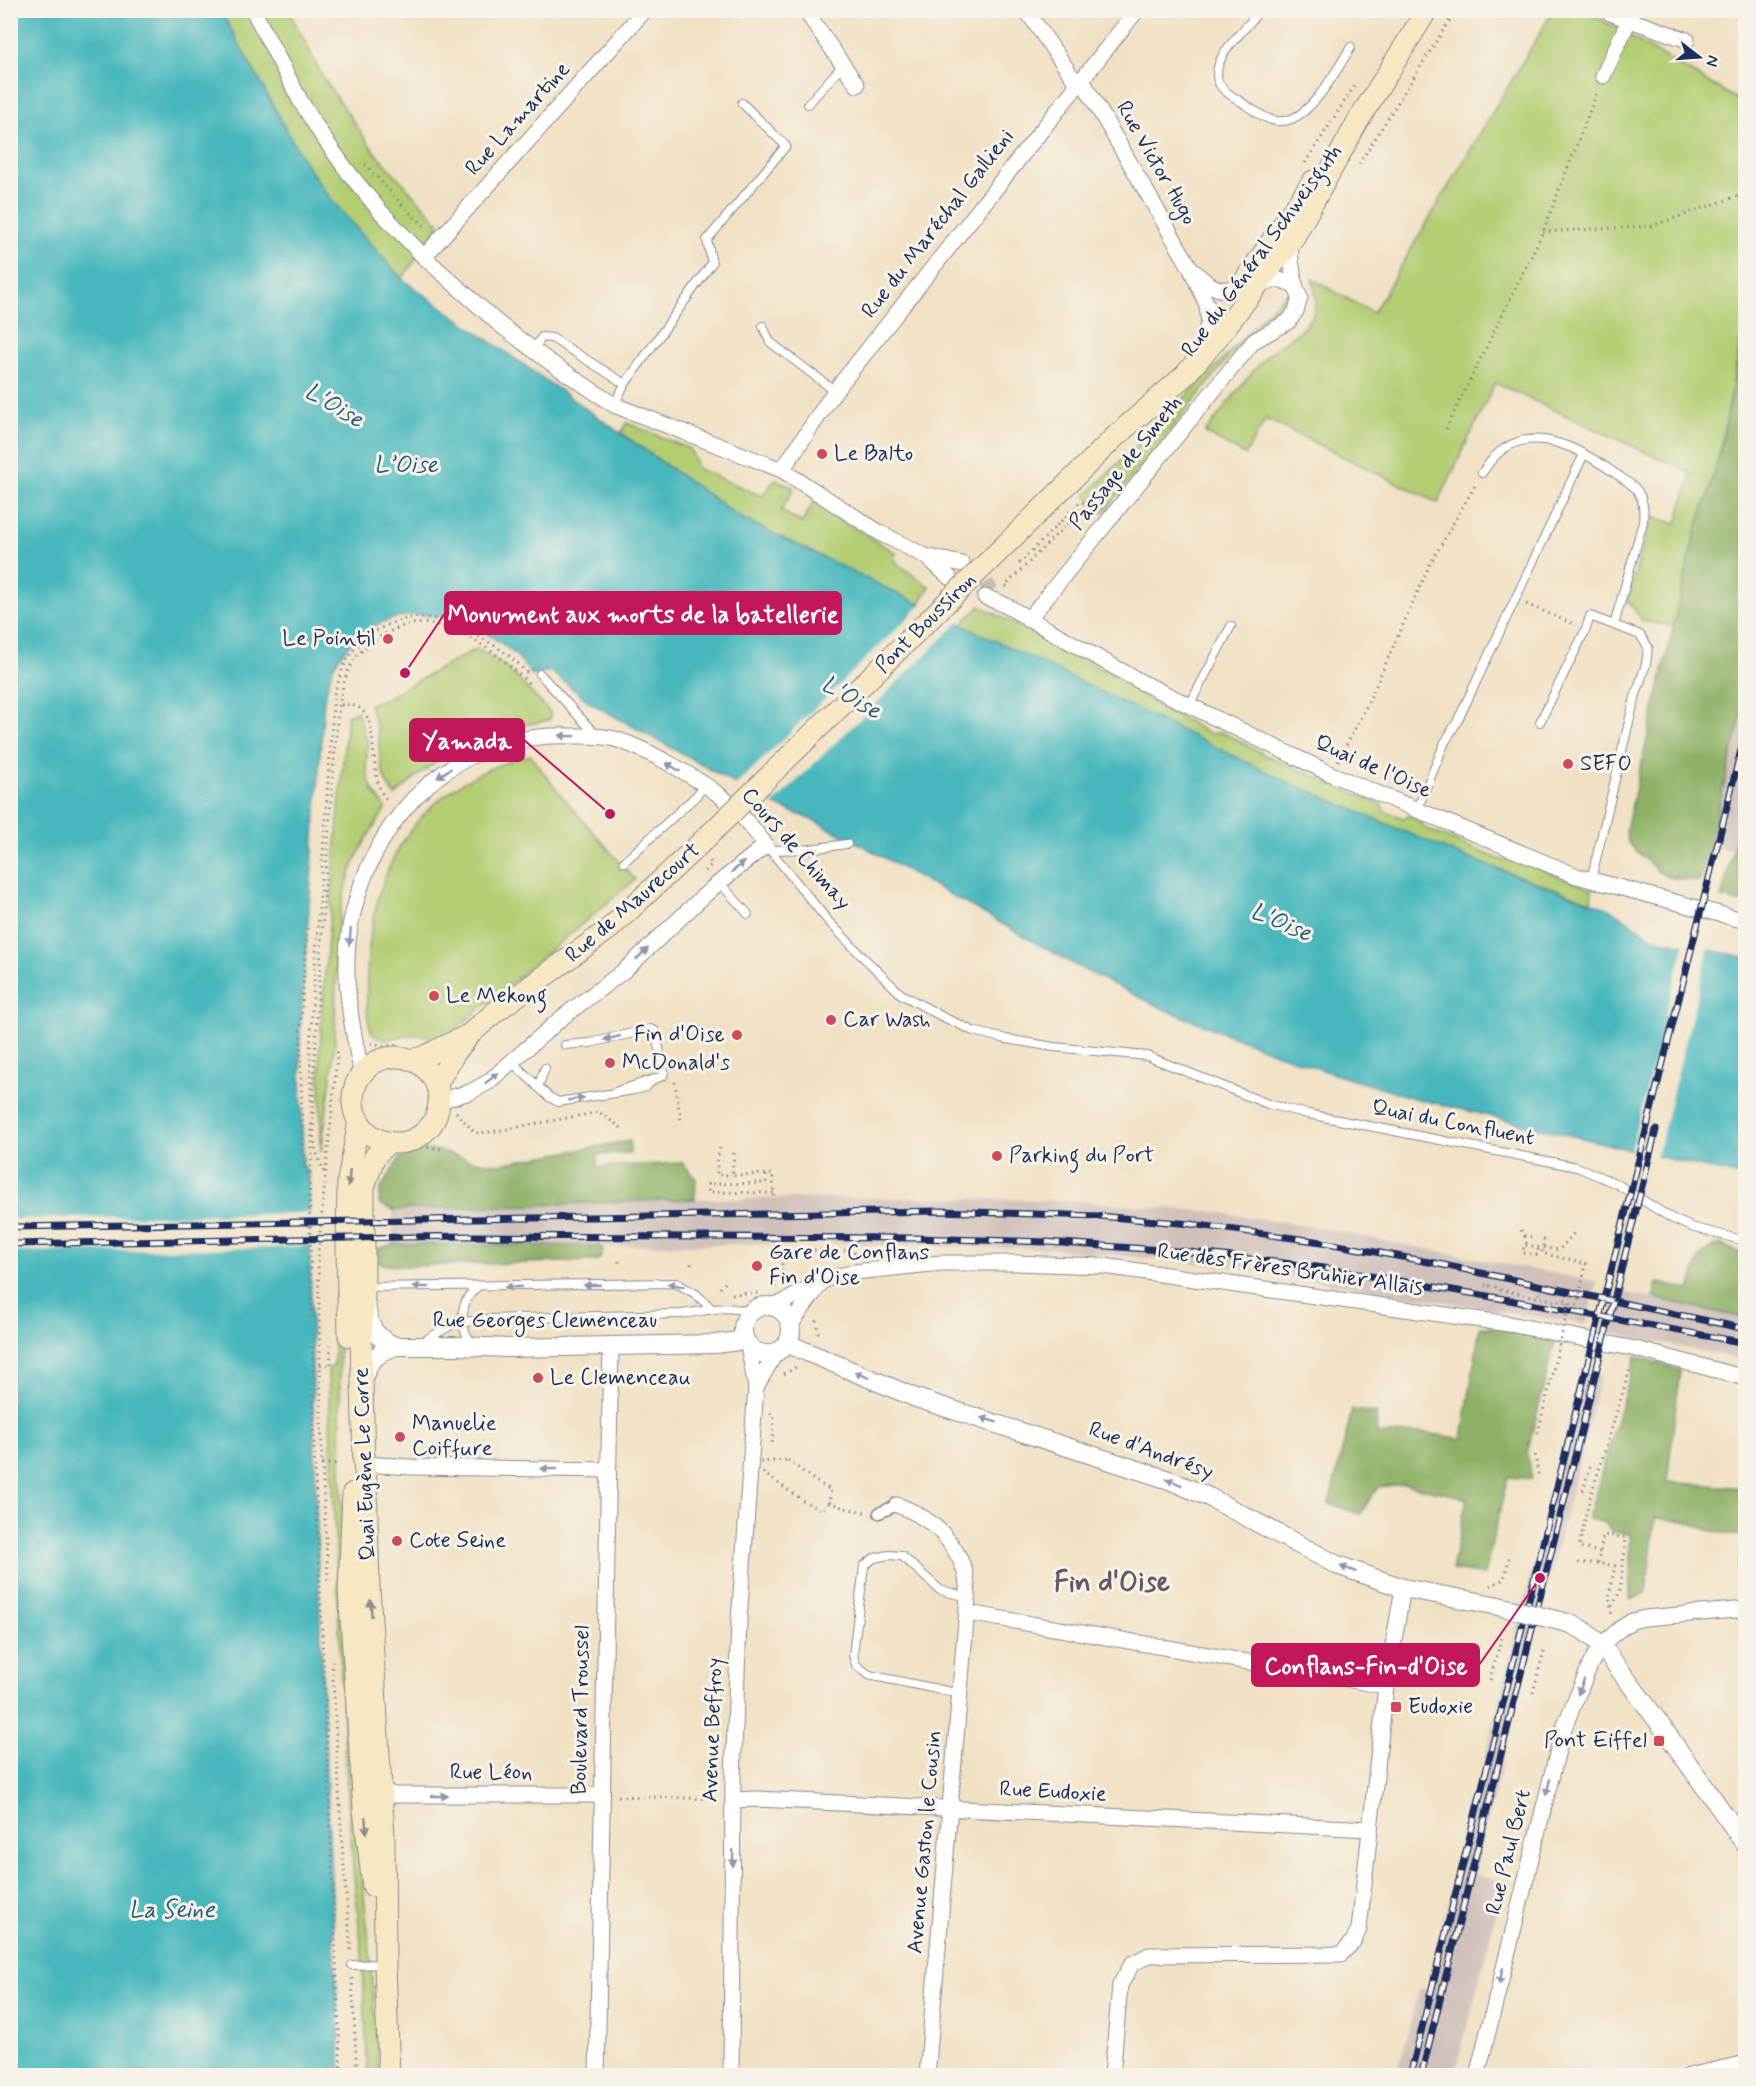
<svg xmlns="http://www.w3.org/2000/svg" width="1756" height="2086" font-family="Mynerve,sans-serif">
<rect width="100%" height="100%" fill="#f7f3e8"/>
<filter id="ink" filterUnits="userSpaceOnUse"><feTurbulence type="fractalNoise" baseFrequency=".0167" numOctaves="2"/><feDisplacementMap in="SourceGraphic" scale="12" xChannelSelector="R" yChannelSelector="G"/><feConvolveMatrix kernelMatrix="1 2 1 2 8 2 1 2 1" color-interpolation-filters="sRGB"/></filter>
<filter id="wash" filterUnits="userSpaceOnUse"><feTurbulence type="fractalNoise" baseFrequency=".008" numOctaves="4" result="noise"/><feDisplacementMap in="SourceGraphic" scale="24" xChannelSelector="R" yChannelSelector="G"/><feGaussianBlur stdDeviation="1.35" result="paint"/><feColorMatrix in="noise" values="0 0 0 0 0 0 0 0 0 0 0 0 0 0 0 0 0 1.4 0 .05"/><feComposite in="paint" operator="in"/></filter>
<g filter="url(#wash)">
<rect width="100%" height="100%" fill="#f1e1c4"/>
<g fill="#cfc0ba">
<path d="M1745,701V802L1733,851L1709,845Z"/>
<path d="M937,1198L1077,1201L1216,1212L1320,1228L1597,1282L1586,1324L1248,1270L1151,1258L1055,1249L811,1243L598,1246L393,1244V1210L695,1199Z"/>
<path d="M1623,1292L1745,1318V1360L1612,1333Z"/>
<path d="M1579,1369L1601,1375L1474,1874L1504,1882L1455,2075L1397,2076L1419,1988L1427,1990L1567,1429Z"/>
</g>
<g fill="#b3cd73" stroke="#677e68" stroke-width="1.5">
<path d="M221,11H289L324,79L373,150L440,224L402,279L332,201L303,160Z"/>
<path d="M1553,11H1587L1745,104V325L1721,448L1708,495L1695,534L1674,626L1643,621L1627,600L1652,517L1677,524L1691,473L1495,383L1438,503L1266,419L1245,455L1205,433C1224,409 1242,383 1262,361C1276,345 1300,336 1311,318C1318,305 1317,292 1312,279L1373,313Z"/>
<path d="M1287,293L1288,305L1285,309L1260,321L1251,330L1103,513L1086,495C1132,450 1178,405 1223,359C1245,337 1264,314 1287,293Z"/>
<path d="M627,423L690,449L698,469L762,496L776,479L794,488L781,511L802,523L815,500L842,521L896,553L894,558L898,564L930,587L919,604L741,518L621,433Z"/>
<path d="M980,606L1136,687L1141,696L1210,734L1222,732L1265,755L1382,805L1384,811L1403,818L1409,816L1422,822L1424,828L1501,860L1514,859L1592,889L1591,901L1464,857L1286,781L961,625Z"/>
<path d="M476,649L503,664L550,712V719C537,725 519,724 504,728C462,740 426,766 395,796C378,773 381,760 378,733C377,724 372,714 369,705L388,697Z"/>
<path d="M357,711L368,743L366,765L369,780L373,791L386,808C377,822 367,836 360,851C331,906 337,970 335,1030C334,1070 326,1112 321,1152L320,1051L322,1010L347,715Z"/>
<path d="M530,755L561,795L635,880L445,1038C433,1037 421,1034 409,1035C401,1035 394,1039 387,1039C383,1039 377,1037 374,1035C365,1026 367,990 367,977C370,865 417,784 530,755Z"/>
<path d="M338,1293L343,1571L357,1829L370,1952L379,2075H368L362,1952L353,1867L344,1737L328,1369L334,1366L335,1294Z"/>
</g>
<g fill="#8eb065" stroke="#547062" stroke-width="1.5">
<path d="M1745,318V701L1700,881L1673,878L1660,873L1628,843L1626,830L1695,534L1708,495L1721,448Z"/>
<path d="M1745,802V903L1721,898Z"/>
<path d="M630,1141V1153L597,1155V1167L683,1163L696,1179L695,1199L393,1210L379,1204L380,1190L399,1159L423,1150H437L474,1161L499,1164Z"/>
<path d="M393,1244L598,1246L603,1249L601,1257L597,1261L403,1266L387,1265L377,1262V1249Z"/>
<path d="M1720,1244L1745,1255V1318L1653,1298L1657,1283L1690,1290C1698,1266 1694,1252 1720,1244Z"/>
<path d="M1480,1327L1558,1329L1527,1453L1532,1479L1508,1477L1484,1575L1452,1570L1467,1498L1405,1484L1378,1487L1360,1514L1329,1504L1352,1410L1376,1413L1377,1434L1427,1433L1462,1439Z"/>
<path d="M1636,1356L1680,1370L1667,1482L1745,1488V1585L1736,1583L1743,1536L1711,1531L1685,1521L1655,1518L1646,1594L1630,1600V1534L1613,1532L1603,1522L1588,1519Z"/>
</g>
<path fill="#47b7bd" stroke="#31738e" stroke-width="1.5" d="M11,11H221L303,160L332,201L402,279L741,518L1286,781L1464,857L1610,909L1655,939L1745,957V1177L1414,1098L1334,1074L1268,1050L1166,1010L1086,971L858,843L817,822L780,807L734,783L591,703L550,671L533,676C526,669 520,658 512,652C458,604 373,597 334,666C329,676 327,690 324,701L300,1031L303,1165L309,1175C312,1475 325,1776 341,2075L11,2076Z"/>
<g fill="#f1e1c4">
<path d="M923,603L960,621L771,806L734,787Z"/>
<path d="M1685,942L1709,947L1656,1159L1630,1153Z"/>
<path d="M313,1213V1245L268,1248L11,1252V1219Z"/>
</g>
</g>
<g filter="url(#ink)">
<g fill="none" stroke-linecap="round" stroke-linejoin="round">
<path stroke="#c6bdb0" stroke-width="15" stroke-dasharray="15 8" stroke-linecap="butt" d="M970,567L981,574L991,591"/>
<g stroke="#868891" stroke-width="10">
<g id="service">
<path d="M1259,10C1247,31 1217,49 1217,75C1217,88 1230,95 1240,101C1251,108 1263,119 1276,121C1308,126 1337,69 1351,47"/>
<path d="M808,104L842,66"/>
<path d="M763,326L770,342L835,391"/>
<path d="M533,350L542,337L552,338L625,384"/>
<path d="M614,405L625,384L712,263L707,240L786,146L742,103"/>
<path d="M1482,473C1492,458 1502,446 1521,441C1555,433 1592,457 1619,476C1625,480 1633,485 1637,490C1644,501 1644,510 1643,522L1614,625L1640,635L1648,647L1646,664L1634,701L1591,880"/>
<path d="M540,674L596,735"/>
<path d="M1189,706L1231,626"/>
<path d="M1540,722L1586,629L1590,616L1614,625"/>
<path d="M1417,810L1445,742L1457,722L1584,454"/>
<path d="M766,845L828,921L862,956L901,994L941,1016L973,1031L1006,1039L1054,1047L1147,1056L1268,1104L1308,1114L1577,1167L1617,1184L1671,1218L1691,1227L1746,1241"/>
<path d="M770,850L810,849L847,844"/>
<path d="M624,862L696,796L704,786"/>
<path d="M719,882L748,914"/>
<path d="M565,1045L590,1043L650,1029L655,1031L664,1071L663,1076L615,1092"/>
<path d="M512,1062L549,1097L558,1102L634,1090L646,1087L653,1080"/>
<path d="M538,1087L545,1068"/>
<path d="M364,1287L676,1283L696,1294L711,1308"/>
<path d="M422,1342L453,1324L485,1319L680,1314C705,1312 724,1303 750,1313"/>
<path d="M473,1344C457,1327 460,1301 477,1287"/>
<path d="M961,1694L869,1675L856,1665L853,1655L864,1566L874,1558L889,1555L902,1556L940,1590L968,1597"/>
<path d="M352,1965L383,1964"/>
</g>
</g>
<g stroke="#868891" stroke-width="13">
<path id="pedestrian" d="M879,1513L897,1505"/>
</g>
<g stroke="#868891" stroke-width="17">
<g id="minor">
<path d="M253,10L301,102L323,137L348,172L380,211L424,257L499,324L547,360L614,405L782,470L880,533L927,557L949,577"/>
<path d="M805,10L857,85"/>
<path d="M1026,10L1078,85"/>
<path d="M1611,10L1610,13L1687,40"/>
<path d="M1603,76L1629,20"/>
<path d="M1082,80L1191,269L1207,305L1209,323L1206,331"/>
<path d="M424,257L645,10"/>
<path d="M1196,273C1212,289 1225,297 1244,280"/>
<path d="M1258,285L1277,279L1295,285"/>
<path d="M782,470L835,391L1137,10"/>
<path d="M930,557L962,564"/>
<path d="M985,597L1003,604L1141,682L1331,774L1577,876L1746,921"/>
<path d="M1028,620L1239,359L1254,341L1289,321L1296,311L1300,298L1295,285L1290,254L1293,239"/>
<path d="M362,1075C351,1024 340,970 352,917C376,811 457,732 570,736C585,736 601,735 615,739C645,748 698,778 723,798C739,812 753,828 766,845L710,890L625,970L564,1016L487,1083L470,1092L439,1101"/>
<path d="M770,1306L784,1302L823,1280L855,1272L941,1263H1016L1104,1266L1509,1324L1636,1349L1746,1378"/>
<path d="M791,1324L821,1283"/>
<path d="M756,1387L775,1354"/>
<path d="M364,1464L411,1467L608,1470"/>
<path d="M897,1505C928,1516 952,1537 964,1569C967,1577 967,1588 968,1597L927,2076"/>
<path d="M968,1613L1386,1686"/>
<path d="M374,1789L394,1795H601"/>
<path d="M733,1800L757,1799L1370,1829"/>
<path d="M597,2076L611,1346"/>
<path d="M731,2076L733,1779L739,1621L756,1387L748,1346"/>
<path d="M1112,2076L1120,1985L1132,1964L1149,1955L1341,1954L1353,1942L1359,1929L1386,1686L1403,1588"/>
<path d="M1477,2076L1563,1730L1591,1663L1601,1645L1621,1628L1632,1621L1645,1618L1746,1609"/>
<path d="M1689,2076L1746,2063"/>
</g>
</g>
<g stroke="#868891" stroke-width="20">
<g id="tertiary">
<path d="M366,1304C369,1327 374,1337 395,1346"/>
<circle cx="767" cy="1330" r="24"/>
<path d="M788,1344L916,1398L1169,1480L1209,1497L1337,1565L1403,1588L1494,1605"/>
<path d="M362,1380L371,1361L382,1352L395,1346H461L508,1348L716,1344L745,1340"/>
<path d="M1568,1623L1583,1630L1601,1645L1660,1724L1746,1845"/>
</g>
</g>
<g stroke="#868891" stroke-width="23">
<g id="secondary">
<path d="M1239,289L1313,181"/>
<path d="M991,559L1117,435L1184,376L1214,342L1293,239L1358,121L1427,10"/>
<circle cx="396" cy="1100" r="43"/>
<path d="M412,1060L423,1057L466,1036"/>
<path d="M436,1085L455,1053L471,1033L495,1012L609,929L707,837"/>
<path d="M388,1142L374,1158L364,1187V1295L361,1338L364,1464L366,1482L369,1587L384,1837L385,1964L389,2076"/>
<path d="M349,1336L347,1248L348,1181L359,1121"/>
<path d="M353,1493L349,1589L364,1809L373,1886"/>
</g>
</g>
<g stroke="#868891" stroke-width="3" stroke-dasharray="1.5 4.5" stroke-linecap="butt">
<path d="M1305,163L1355,85"/>
<path d="M365,164L408,211L427,228"/>
<path d="M1359,164L1456,10"/>
<path d="M1543,232L1652,226L1746,193"/>
<path d="M1446,429L1543,232L1597,92"/>
<path d="M1007,587L1005,586L1086,505L1081,501L1020,563L1018,561"/>
<path d="M1526,604L1576,625"/>
<path d="M341,705C391,699 360,779 389,801"/>
<path d="M1338,761L1369,701L1430,564L1477,482"/>
<path d="M705,871L712,864L709,861"/>
<path d="M307,928L300,1031L303,1165L309,1175L314,1450L341,2076"/>
<path d="M371,1043L387,1046L400,1044"/>
<path d="M675,1082L681,1122"/>
<path d="M456,1112L475,1133L491,1132L599,1112L624,1130"/>
<path d="M720,1148L717,1160V1175H732"/>
<path d="M404,1152L423,1147L441,1149"/>
<path d="M734,1153L732,1175L773,1174L774,1198"/>
<path d="M324,1172C321,1163 316,1154 315,1146C311,1106 315,1059 317,1019C321,942 326,865 332,788C335,758 336,691 350,667C356,654 367,645 378,638C389,632 399,626 412,624C453,618 502,656 529,684"/>
<path d="M310,1173L312,1154L310,1050L312,1010L334,694C339,680 343,664 352,652C369,630 401,614 429,618C444,620 459,627 472,633C495,645 510,654 527,673"/>
<path d="M766,1175V1183L708,1184V1192L774,1193"/>
<path d="M1521,1230L1525,1236L1532,1237"/>
<path d="M1525,1236L1527,1245"/>
<path d="M1543,1239L1544,1240L1542,1253L1582,1263"/>
<path d="M1538,1249L1537,1255L1523,1253L1524,1245L1559,1250L1574,1233"/>
<path d="M808,1250H854L855,1256"/>
<path d="M619,1261V1265"/>
<path d="M691,1265L692,1260"/>
<path d="M775,1270H782V1258"/>
<path d="M1485,1285L1489,1286"/>
<path d="M720,1288L728,1280"/>
<path d="M775,1288V1266"/>
<path d="M1539,1293L1541,1298"/>
<path d="M732,1294L760,1293"/>
<path d="M816,1320L819,1337"/>
<path d="M320,1365H331L330,1345"/>
<path d="M784,1374L796,1367"/>
<path d="M770,1413L774,1417L772,1446"/>
<path d="M1535,1455L1539,1478"/>
<path d="M788,1460L815,1481L831,1490L829,1502L822,1510L805,1502L749,1463Z"/>
<path d="M322,1464H339"/>
<path d="M1583,1491L1590,1466"/>
<path d="M829,1502L844,1508L865,1512"/>
<path d="M1600,1552L1579,1547L1588,1505L1631,1366"/>
<path d="M1578,1563H1598L1615,1566L1609,1596L1612,1616"/>
<path d="M1598,1563L1603,1536L1608,1535L1626,1538L1620,1592L1612,1606"/>
<path d="M328,1580L322,1464L318,1253L338,1047"/>
<path d="M1490,1586L1504,1579L1510,1555"/>
<path d="M332,1661L342,1844L351,1954"/>
<path d="M1490,1680L1502,1636"/>
<path d="M1533,1693L1545,1647"/>
<path d="M618,1796L716,1799"/>
<path d="M352,1978L357,2076"/>
</g>
<use href="#service" stroke="#fff" stroke-width="8"/>
<use href="#pedestrian" stroke="#fff" stroke-width="10"/>
<use href="#minor" stroke="#fff" stroke-width="15"/>
<use href="#tertiary" stroke="#fff" stroke-width="18"/>
<use href="#secondary" stroke="#f7e8c3" stroke-width="21"/>
<g stroke="#1b2f5e" stroke-width="7">
<g id="rail">
<path d="M10,1227L939,1211L1099,1216L1191,1224L1322,1242L1434,1263L1746,1329"/>
<path d="M10,1244L467,1236L916,1238L1047,1242L1190,1252L1317,1267L1476,1294L1746,1343"/>
<path d="M1410,2076L1746,730"/>
<path d="M1421,2076L1656,1130"/>
</g>
</g>
<use href="#rail" stroke="#f7f3e8" stroke-width="4.5" stroke-dasharray="14" stroke-linecap="butt"/>
<g stroke="#868891" stroke-width="20" stroke-linecap="butt">
<path id="tertiary-bridge" d="M1494,1605L1568,1623"/>
</g>
<g stroke="#868891" stroke-width="23" stroke-linecap="butt">
<path id="secondary-bridge" d="M707,837L991,559"/>
</g>
<g stroke="#868891" stroke-width="3" stroke-dasharray="1.5 4.5" stroke-linecap="butt">
<path d="M1489,1286L1497,1287L1501,1290L1577,1305L1586,1264L1582,1263"/>
<path d="M1538,1433L1569,1304L1564,1298"/>
</g>
<use href="#tertiary-bridge" stroke="#fff" stroke-width="18"/>
<use href="#secondary-bridge" stroke="#f7e8c3" stroke-width="21"/>
</g>
<defs><path id="oneway-solid" d="M-6-.8H1V-3.2L6.5 0L1 3.2V.8H-6Z" transform="scale(1.5)"/></defs>
<g fill="#8d97ae">
<use href="#oneway-solid" transform="translate(567 736) rotate(-179)"/>
<use href="#oneway-solid" transform="translate(673 767) rotate(-150)"/>
<use href="#oneway-solid" transform="translate(444 773) rotate(146)"/>
<use href="#oneway-solid" transform="translate(738 867) rotate(-39)"/>
<use href="#oneway-solid" transform="translate(350 937) rotate(96)"/>
<use href="#oneway-solid" transform="translate(642 954) rotate(-43)"/>
<use href="#oneway-solid" transform="translate(612 1038) rotate(167)"/>
<use href="#oneway-solid" transform="translate(492 1078) rotate(-38)"/>
<use href="#oneway-solid" transform="translate(576 1099) rotate(-9)"/>
<use href="#oneway-solid" transform="translate(592 1285) rotate(178)"/>
<use href="#oneway-solid" transform="translate(676 1285) rotate(-170)"/>
<use href="#oneway-solid" transform="translate(421 1287) rotate(180)"/>
<use href="#oneway-solid" transform="translate(513 1287) rotate(179)"/>
<use href="#oneway-solid" transform="translate(862 1375) rotate(-157)"/>
<use href="#oneway-solid" transform="translate(989 1420) rotate(-163)"/>
<use href="#oneway-solid" transform="translate(549 1469) rotate(-179)"/>
<use href="#oneway-solid" transform="translate(1174 1482) rotate(-158)"/>
<use href="#oneway-solid" transform="translate(1348 1569) rotate(-160)"/>
<use href="#oneway-solid" transform="translate(1581 1687) rotate(112)"/>
<use href="#oneway-solid" transform="translate(1548 1787) rotate(104)"/>
<use href="#oneway-solid" transform="translate(440 1796)"/>
<use href="#oneway-solid" transform="translate(733 1858) rotate(91)"/>
<use href="#oneway-solid" transform="translate(1501 1976) rotate(104)"/>
</g>
<g fill="#898c90">
<use href="#oneway-solid" transform="translate(349 1178) rotate(96)"/>
<use href="#oneway-solid" transform="translate(371 1608) rotate(-94)"/>
<use href="#oneway-solid" transform="translate(366 1825) rotate(84)"/>
</g>
</g>
<g fill="#d1495b" stroke="#f7f3e8" stroke-width="2">
<circle cx="822" cy="454" r="6"/>
<circle cx="388" cy="639" r="6"/>
<circle cx="1568" cy="764" r="6"/>
<circle cx="434" cy="996" r="6"/>
<circle cx="831" cy="1020" r="6"/>
<circle cx="737" cy="1035" r="6"/>
<circle cx="610" cy="1063" r="6"/>
<circle cx="997" cy="1156" r="6"/>
<circle cx="757" cy="1266" r="6"/>
<circle cx="538" cy="1378" r="6"/>
<circle cx="400" cy="1437" r="6"/>
<circle cx="397" cy="1541" r="6"/>
<rect x="1390" y="1701" width="12" height="12" rx="3"/>
<rect x="1653" y="1735" width="12" height="12" rx="3"/>
</g>
<g text-anchor="middle" dominant-baseline="central" stroke-width="6" stroke-linejoin="round" paint-order="stroke">
<g font-size="22" fill="#1b2f5e" stroke="#f7f3e8">
<text transform="translate(518 119) rotate(-48)">Rue Lamartine</text>
<text transform="translate(1156 163) rotate(60)">Rue Victor Hugo</text>
<text transform="translate(938 224) rotate(-52)">Rue du Maréchal Gallieni</text>
<text transform="translate(1262 251) rotate(-54)">Rue du Général Schweisguth</text>
<text transform="translate(1126 463) rotate(-51)">Passage de Smeth</text>
<text transform="translate(926 623) rotate(-45)">Pont Boussiron</text>
<text transform="translate(1373 767) rotate(24)">Quai de l'Oise</text>
<text transform="translate(796 849) rotate(49)">Cours de Chimay</text>
<text transform="translate(633 903) rotate(-41)">Rue de Maurecourt</text>
<text transform="translate(1453 1123) rotate(11)">Quai du Confluent</text>
<text transform="translate(1290 1270) rotate(8)">Rue des Frères Bruhier Allais</text>
<text x="545" y="1321">Rue Georges Clemenceau</text>
<text transform="translate(1151 1451) rotate(20)">Rue d'Andrésy</text>
<text transform="translate(365 1464) rotate(-92)">Quai Eugène Le Corre</text>
<text transform="translate(581 1710) rotate(-89)">Boulevard Troussel</text>
<text transform="translate(713 1730) rotate(-88)">Avenue Beffroy</text>
<text x="491" y="1773">Rue Léon</text>
<text transform="translate(1053 1792) rotate(3)">Rue Eudoxie</text>
<text transform="translate(925 1842) rotate(-85)">Avenue Gaston le Cousin</text>
<text transform="translate(1509 1852) rotate(-76)">Rue Paul Bert</text>
</g>
<g font-size="22" fill="#1b2f5e" stroke="#f7f3e8" text-anchor="start">
<text x="834" y="454">Le Balto</text>
<text x="376" y="639" text-anchor="end">Le Pointil</text>
<text x="1580" y="764">SEFO</text>
<text x="446" y="996">Le Mekong</text>
<text x="843" y="1020">Car Wash</text>
<text x="725" y="1035" text-anchor="end">Fin d'Oise</text>
<text x="622" y="1063">McDonald's</text>
<text x="1009" y="1156">Parking du Port</text>
<text x="769" y="1253">Gare de Conflans<tspan x="769" dy="25">Fin d'Oise</tspan></text>
<text x="550" y="1378">Le Clemenceau</text>
<text x="412" y="1424">Manuelie<tspan x="412" dy="25">Coiffure</tspan></text>
<text x="409" y="1541">Cote Seine</text>
<text x="1408" y="1707">Eudoxie</text>
<text x="1647" y="1741" text-anchor="end">Pont Eiffel</text>
</g>
<g font-size="24" font-style="italic" fill="#28587a" stroke="#f7f3e8">
<text transform="translate(334 406) rotate(31)">L'Oise</text>
<text x="406" y="465">L’Oise</text>
<text transform="translate(851 698) rotate(29)">L'Oise</text>
<text transform="translate(1281 923) rotate(23)">L'Oise</text>
<text x="172" y="1910">La Seine</text>
</g>
<g font-size="28" font-weight="bold" fill="#635967" stroke="#f7f3e8">
<text x="1112" y="1583">Fin d'Oise</text>
</g>
</g>
<path fill="none" stroke="#c2185b" stroke-width="2" d="M405 673L445 613M610 814L524 740M1540 1578L1479 1665"/>
<g fill="#c2185b" stroke="#f7f3e8" stroke-width="2">
<circle cx="405" cy="673" r="6"/>
<circle cx="610" cy="814" r="6"/>
<circle cx="1540" cy="1578" r="6"/>
</g>
<g fill="#c2185b" stroke="#c2185b" stroke-width="2">
<rect x="445" y="592" width="396" height="42" rx="6"/>
<rect x="410" y="719" width="114" height="42" rx="6"/>
<rect x="1252" y="1644" width="227" height="42" rx="6"/>
</g>
<g font-size="24" text-anchor="middle" font-weight="bold" fill="#fff">
<text x="643" y="622">Monument aux morts de la batellerie</text>
<text x="467" y="749">Yamada</text>
<text x="1366" y="1674">Conflans-Fin-d'Oise</text>
</g>
<rect width="1756" height="2086" fill="none" stroke="#f7f3e8" stroke-width="36"/>
<g transform="translate(1699 57) rotate(107)" stroke="#f7f3e8" stroke-width="4.5" paint-order="stroke">
<path d="M0-4.5L10 22L0 15L-10 22Z" fill="#1b2f5e"/>
<text y="-9" font-size="16" font-weight="bold" text-anchor="middle" fill="#1b2f5e">N</text>
</g>
</svg>
